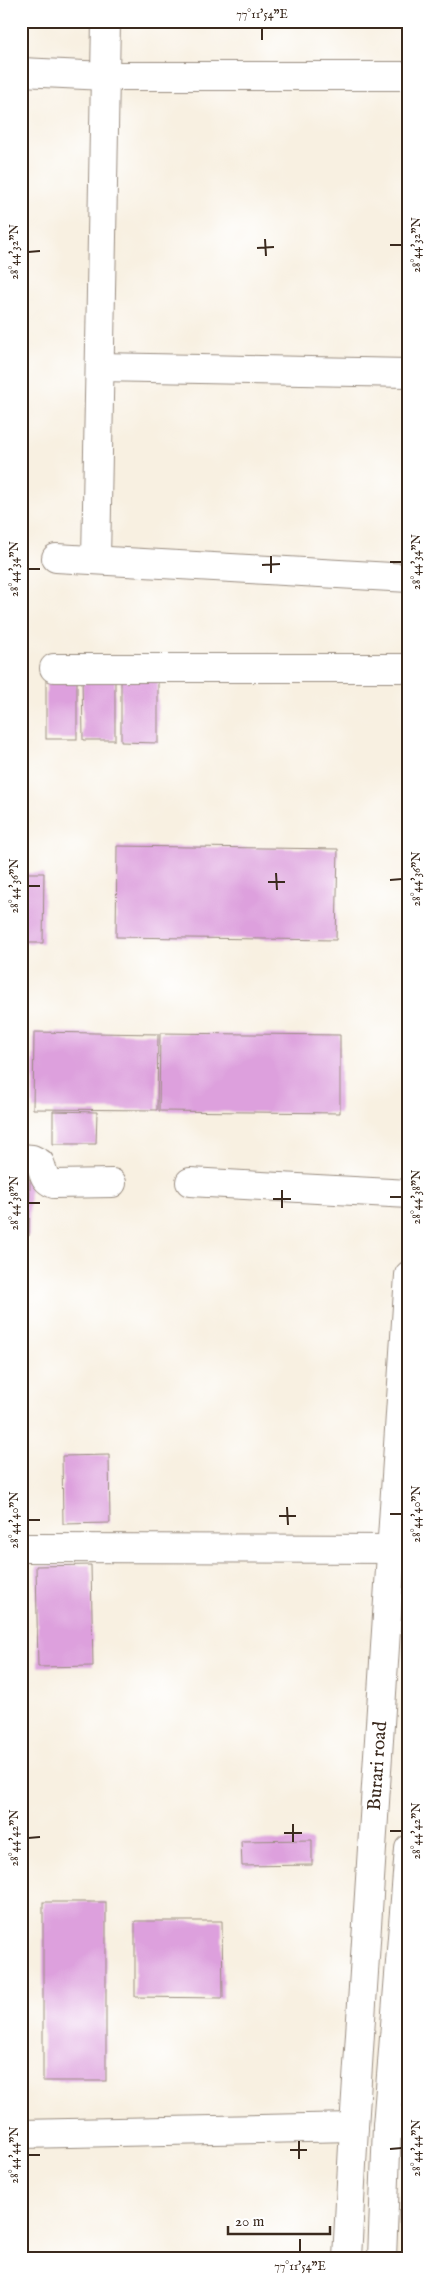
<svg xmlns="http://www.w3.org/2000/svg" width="430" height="2279" font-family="'IM FELL English',serif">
<rect width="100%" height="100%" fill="#fff"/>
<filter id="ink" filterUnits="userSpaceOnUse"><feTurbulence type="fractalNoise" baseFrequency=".02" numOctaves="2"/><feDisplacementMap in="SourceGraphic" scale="10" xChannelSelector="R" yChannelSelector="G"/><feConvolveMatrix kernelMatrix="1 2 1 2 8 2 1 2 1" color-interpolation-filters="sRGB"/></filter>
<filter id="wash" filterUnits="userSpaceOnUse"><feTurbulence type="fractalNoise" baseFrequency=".0096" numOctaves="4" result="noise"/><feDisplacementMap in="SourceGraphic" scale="20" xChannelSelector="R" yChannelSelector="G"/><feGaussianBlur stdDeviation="1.12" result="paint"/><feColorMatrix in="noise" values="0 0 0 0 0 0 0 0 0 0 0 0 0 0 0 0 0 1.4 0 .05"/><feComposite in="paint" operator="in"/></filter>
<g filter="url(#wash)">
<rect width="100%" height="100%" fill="#f8f0e1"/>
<g id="blocks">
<g fill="#dda0dd">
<path d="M82,675H115V740H83Z"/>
<path d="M121,677H158V743L121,742Z"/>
<rect x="46" y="679" width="31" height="60"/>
<path d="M117,846L338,849L336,940L116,937Z"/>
<path d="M21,873H44L43,943H21Z"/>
<path d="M34,1032L158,1034L157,1110L33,1109Z"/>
<path d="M160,1033L340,1035V1113L159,1111Z"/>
<path d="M53,1111L97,1112L96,1144H53Z"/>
<path d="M21,1179H30L29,1236H21Z"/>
<path d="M109,1455L110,1523L63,1524L62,1456Z"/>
<path d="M91,1565L93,1666L38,1667L36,1566Z"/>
<path d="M312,1840V1865L242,1866L241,1841Z"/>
<rect x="43" y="1902" width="63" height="179"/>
<path d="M135,1921H222L223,1998L135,1997Z"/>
</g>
</g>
</g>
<g filter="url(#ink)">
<use href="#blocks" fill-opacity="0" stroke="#9a8d80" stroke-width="1"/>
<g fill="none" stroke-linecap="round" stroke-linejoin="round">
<g stroke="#9a8d80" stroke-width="30">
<g id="minor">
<path d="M21,72L106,76H409"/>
<path d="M100,367L409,373"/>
<path d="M56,558L409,578"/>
<path d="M96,560L106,21"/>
<path d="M54,668H409"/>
<path d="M21,1158L32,1159L40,1163C44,1172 43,1180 54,1184L112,1183"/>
<path d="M190,1182L409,1194"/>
<path d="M21,1548L409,1549"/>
<path d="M387,2126L409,2124"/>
<path d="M21,2134L354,2127"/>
</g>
</g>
<g stroke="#9a8d80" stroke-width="30">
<g id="major">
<path d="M347,2258L354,2127L409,1275"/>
<path d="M382,2258L387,2126L409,1849"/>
</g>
</g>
<use href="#minor" stroke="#fff" stroke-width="28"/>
<use href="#major" stroke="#fff" stroke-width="28"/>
</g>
</g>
<path fill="none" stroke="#3b2a1e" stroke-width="2" d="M262,28V40M265,239L266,256M390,245H402M257,248L274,247M28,252L40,251M271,556V573M390,562H402M262,565L280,564M28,569H40M276,873L277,890M390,880L402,879M268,882H285M28,886H40M282,1190V1208M390,1197H402M273,1199H291M28,1203H40M287,1507L288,1525M390,1514H402M279,1516H296M28,1520H40M293,1824V1842M390,1831H402M284,1833H302M28,1838L40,1837M299,2141V2159M390,2149L402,2148M290,2150H307M28,2155H40M300,2239V2252"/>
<g text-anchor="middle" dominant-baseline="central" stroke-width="5" stroke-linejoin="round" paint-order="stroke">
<g font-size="19" fill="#3b2a1e" stroke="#fff">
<text transform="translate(378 1766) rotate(-86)">Burari road</text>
</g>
</g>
<rect width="430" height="2279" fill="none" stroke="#fff" stroke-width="55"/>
<path d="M228 2226v8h102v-8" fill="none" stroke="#3b2a1e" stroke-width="2.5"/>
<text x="235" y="2226" font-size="15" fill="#3b2a1e" stroke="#ffffff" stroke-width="4" paint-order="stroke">20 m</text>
<rect x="28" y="28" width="374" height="2224" fill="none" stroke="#3b2a1e" stroke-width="2"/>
<g font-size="12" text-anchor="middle" fill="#3b2a1e">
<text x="262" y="18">77°11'54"E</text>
<text transform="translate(416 245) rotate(-90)" y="4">28°44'32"N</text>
<text transform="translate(14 252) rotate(-90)" y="4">28°44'32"N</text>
<text transform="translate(416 562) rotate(-90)" y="4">28°44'34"N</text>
<text transform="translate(14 569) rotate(-90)" y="4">28°44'34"N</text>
<text transform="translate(416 879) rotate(-90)" y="4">28°44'36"N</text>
<text transform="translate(14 886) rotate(-90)" y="4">28°44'36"N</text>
<text transform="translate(416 1197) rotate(-90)" y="4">28°44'38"N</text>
<text transform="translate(14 1203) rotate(-90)" y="4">28°44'38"N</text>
<text transform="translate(416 1514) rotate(-90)" y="4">28°44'40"N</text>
<text transform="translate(14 1520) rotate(-90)" y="4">28°44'40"N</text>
<text transform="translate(416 1831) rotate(-90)" y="4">28°44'42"N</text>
<text transform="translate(14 1838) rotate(-90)" y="4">28°44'42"N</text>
<text transform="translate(416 2148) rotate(-90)" y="4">28°44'44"N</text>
<text transform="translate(14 2155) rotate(-90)" y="4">28°44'44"N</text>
<text x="300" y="2270">77°11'54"E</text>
</g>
</svg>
